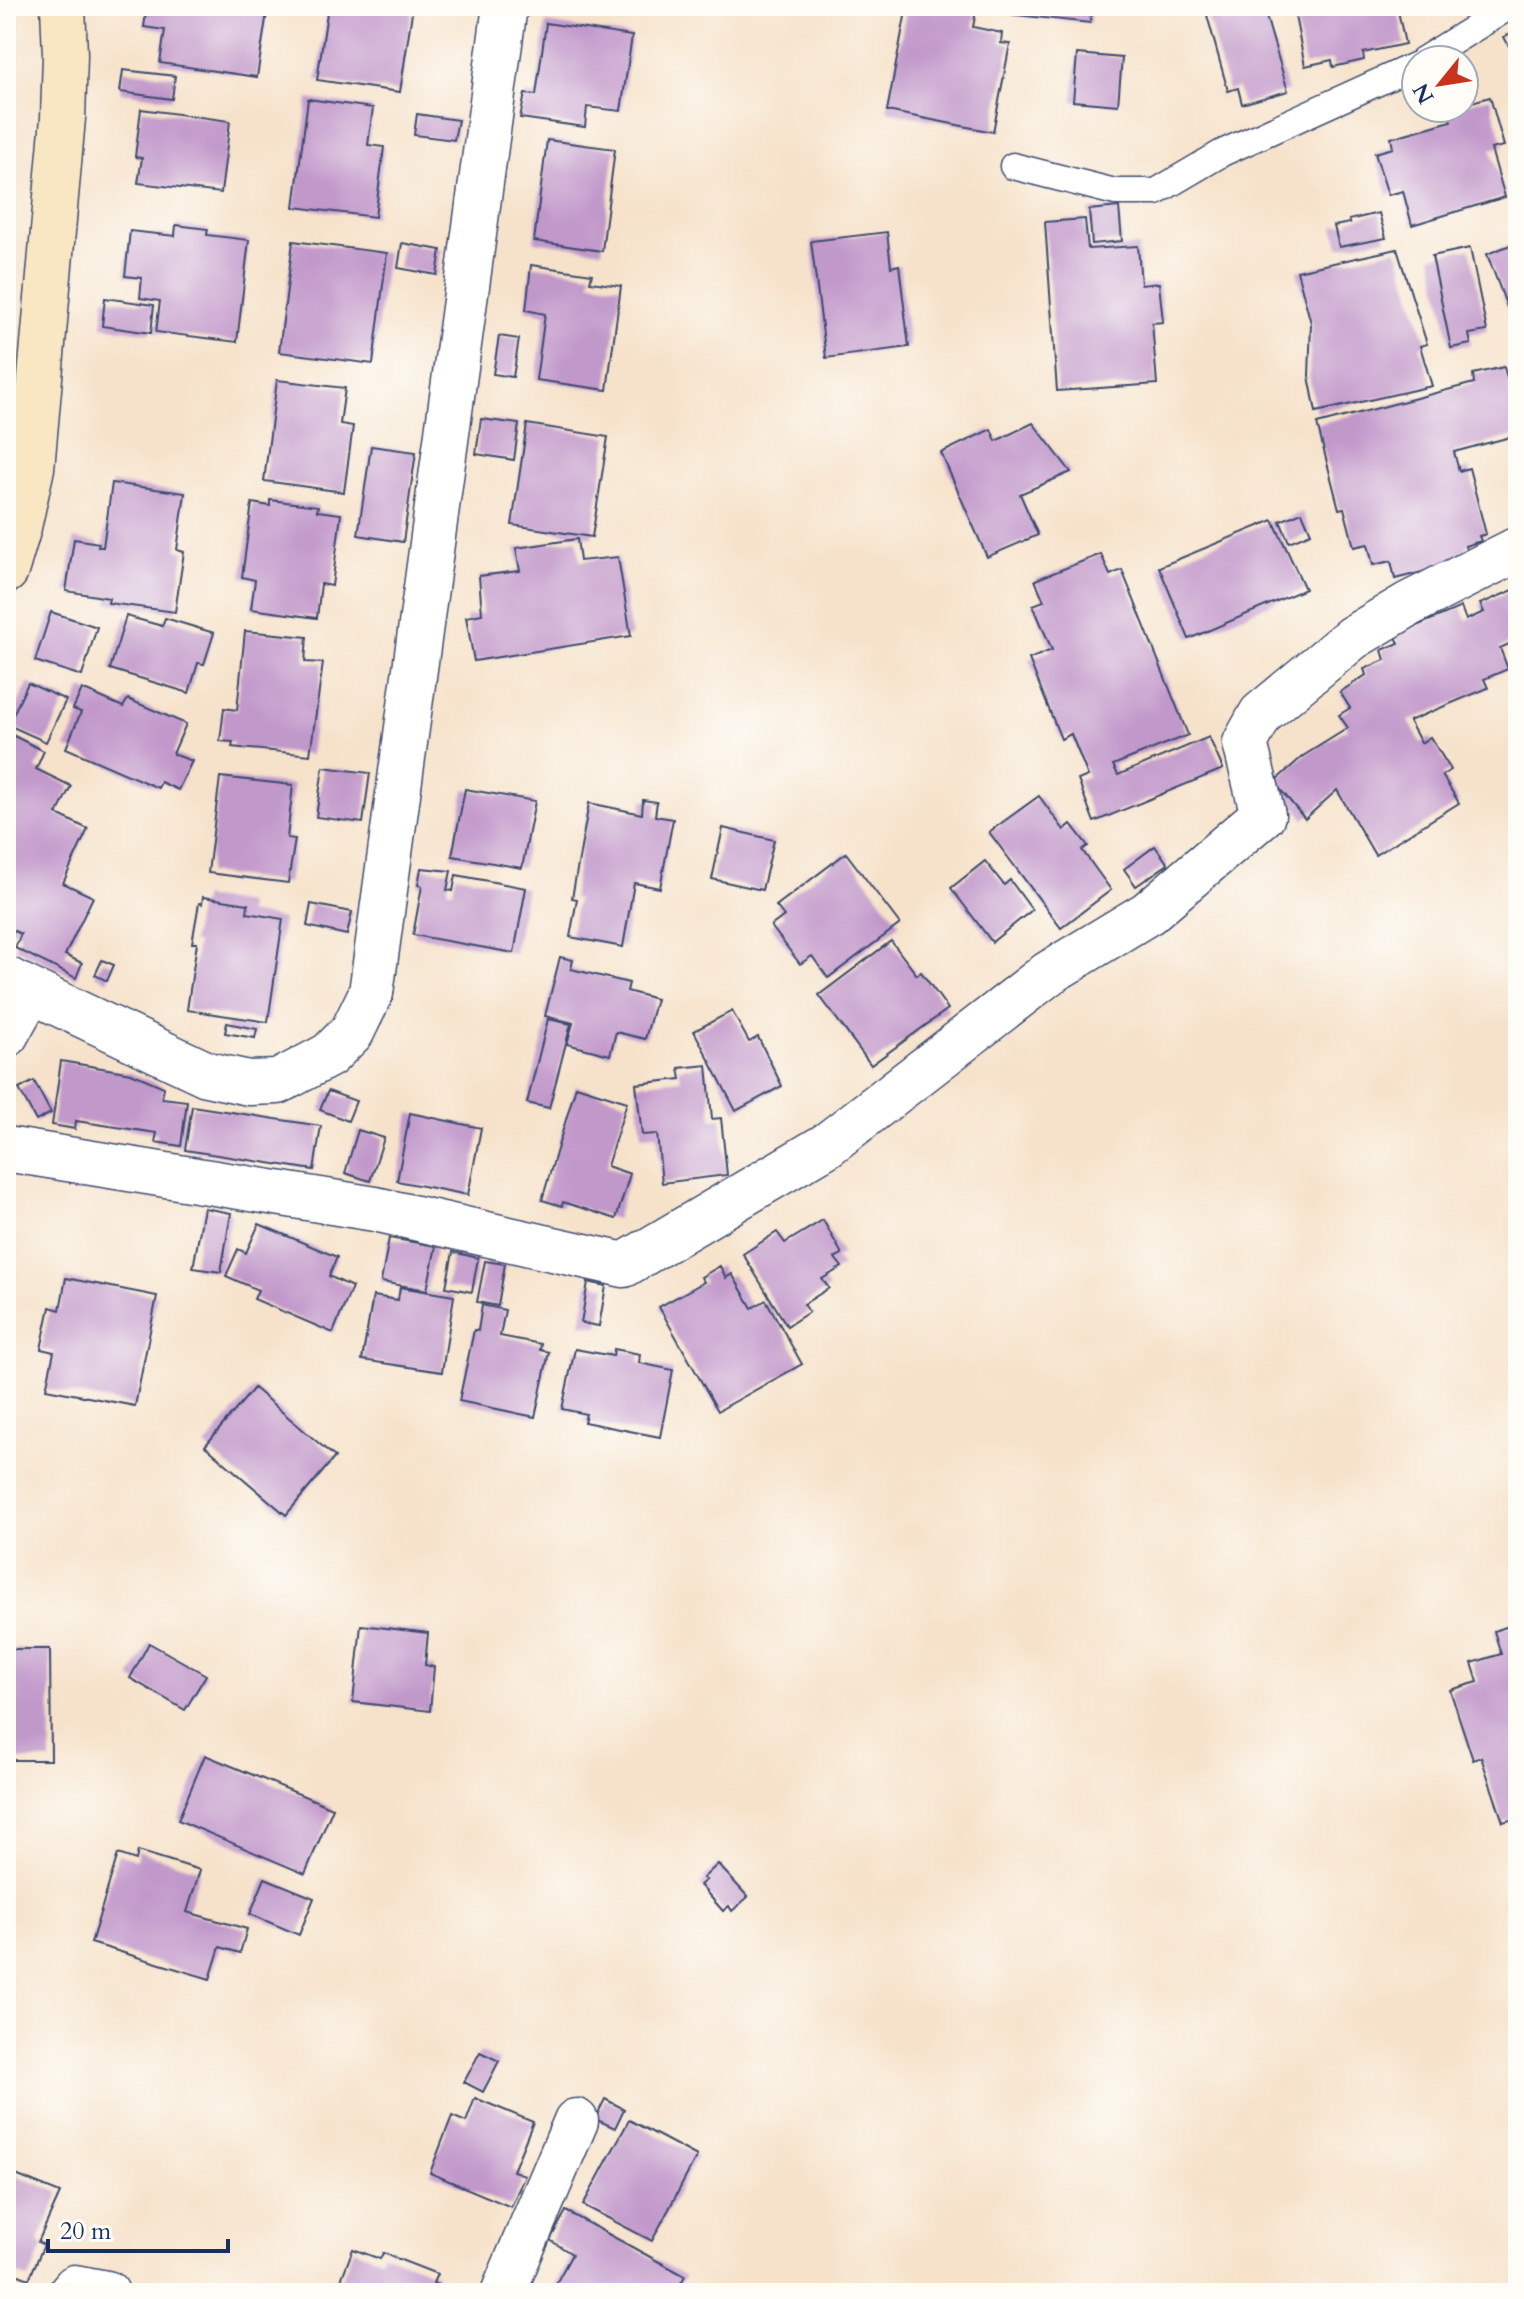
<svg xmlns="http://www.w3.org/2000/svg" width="1524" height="2299" font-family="Cardo,serif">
<rect width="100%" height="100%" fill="#fdfcf7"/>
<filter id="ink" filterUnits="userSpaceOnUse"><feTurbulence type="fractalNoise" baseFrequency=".0125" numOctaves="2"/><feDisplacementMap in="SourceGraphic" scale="16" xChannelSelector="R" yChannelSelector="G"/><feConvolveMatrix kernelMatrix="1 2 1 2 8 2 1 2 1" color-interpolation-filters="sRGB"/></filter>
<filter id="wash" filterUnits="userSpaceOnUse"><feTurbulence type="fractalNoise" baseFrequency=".006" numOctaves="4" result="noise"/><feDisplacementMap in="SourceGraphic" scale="32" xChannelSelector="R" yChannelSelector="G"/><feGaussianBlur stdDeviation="1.8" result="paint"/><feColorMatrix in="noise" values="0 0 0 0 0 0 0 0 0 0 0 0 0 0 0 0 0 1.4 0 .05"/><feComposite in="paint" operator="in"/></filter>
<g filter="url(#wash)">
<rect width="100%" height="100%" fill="#f6e2ca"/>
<g id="blocks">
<g fill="#c198ca">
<path d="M147,6H268L257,77L160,63L165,30L144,27Z"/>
<path d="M328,6H413L400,92L317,80Z"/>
<path d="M907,6H977L973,27L1002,33L1001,43L1010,44L993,132L887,111Z"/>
<path d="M998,6H1092L1090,23L997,13Z"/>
<path d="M1212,6H1263L1288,91L1242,104L1238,88L1228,91L1205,8Z"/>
<path d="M1293,6H1397L1405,44L1363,53L1364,60L1333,67L1332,60L1305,66Z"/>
<path d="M546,23L632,36L621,111L587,107L585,127L520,118L525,94L536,95Z"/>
<path d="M1518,29V63L1504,37Z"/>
<path d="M1077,54L1122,58L1118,105L1073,101Z"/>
<path d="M123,70L175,76L172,99L120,92Z"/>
<path d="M1490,97L1504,146L1491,149L1505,197L1412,225L1403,191L1388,195L1375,153L1393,148L1391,138L1451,121L1447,109L1464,108V104Z"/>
<path d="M308,99L373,108L368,145L384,147L375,217L294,207Z"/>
<path d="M141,109L230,121L221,193L138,183L142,158L135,157Z"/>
<path d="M417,114L458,120L454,140L414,135Z"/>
<path d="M547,140L615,149L602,251L534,241Z"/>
<path d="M1119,207L1122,241L1092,244L1089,210Z"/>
<path d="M1379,213L1386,238L1339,247L1334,226L1350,223L1349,220Z"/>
<path d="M1085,219L1088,249L1138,246L1141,285L1159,283L1163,322L1152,323L1157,384L1057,391L1045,222Z"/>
<path d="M176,225L208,229L207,235L249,240L237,342L156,332L160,301L140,298L142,278L125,276L130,231L175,236Z"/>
<path d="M887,232L891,267L899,265L909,347L826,358L811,241Z"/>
<path d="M293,241L387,253L373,364L279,352Z"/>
<path d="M1518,242V336L1487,254Z"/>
<path d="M402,243L441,250L437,275L398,268Z"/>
<path d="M1470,248L1487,331L1469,334L1471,344L1451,348L1432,256Z"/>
<path d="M1397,249L1427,344L1420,346L1432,386L1316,412L1309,376L1311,323L1297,271Z"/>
<path d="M531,265L592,274L590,282L621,286L607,390L536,380L545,314L526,310Z"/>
<path d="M105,298L154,305L151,333L102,326Z"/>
<path d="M499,336L519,339L513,377L493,374Z"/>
<path d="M1504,367L1518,418V435L1454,452L1459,471L1469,468L1486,534L1479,536L1481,541L1465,546L1469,560L1395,579L1391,561L1373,565L1368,544L1354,547L1344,508L1339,509L1317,424L1474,383L1473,374Z"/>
<path d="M277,380L345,388L340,424L353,426L344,492L264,481Z"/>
<path d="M481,419L519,424L514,460L476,454Z"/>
<path d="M1033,423L1071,472L1020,494L1038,535L987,557L941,453L991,429L996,441Z"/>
<path d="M527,424L608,437L592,537L512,525Z"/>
<path d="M371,446L416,452L403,542L358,535Z"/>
<path d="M112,483L185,493L177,550L184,552L175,612L108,603L109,598L66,591L74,539L99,543L98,547H103Z"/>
<path d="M270,500L318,506L317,511L341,514L332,586L321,584L317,618L251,609L255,580L242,577L252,503L270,506Z"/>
<path d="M1302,512L1311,533L1289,542L1280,521Z"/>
<path d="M1273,520L1305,589L1189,639L1159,567Z"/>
<path d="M577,539L580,561L618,557L631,636L474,661L466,617L482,614L479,576L520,571L516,548Z"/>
<path d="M1101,554L1110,575L1122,570L1188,735L1113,765L1118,775L1209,737L1223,769L1094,822L1078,780L1088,776L1071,734L1061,739L1029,659L1052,650L1033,605L1044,601L1035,580Z"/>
<path d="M1513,590L1518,603V640L1500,648L1508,669L1484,679L1488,688L1409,721L1421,743L1430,737L1451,770L1442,775L1459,803L1375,855L1337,790L1305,819L1274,782L1303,756L1348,728L1339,715L1350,708L1340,692L1366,675L1364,669L1385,660L1382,650L1399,643L1395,635L1461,607L1466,620L1484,612L1480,604Z"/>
<path d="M51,612L97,627L82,676L35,661Z"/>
<path d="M126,616L162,626L165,618L214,633L204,664L198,663L189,693L110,669Z"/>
<path d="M245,631L307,637L305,662L323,663L310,755L232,747L233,742L220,741L224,708L237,710Z"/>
<path d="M28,683L66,700L46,742L8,725Z"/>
<path d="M82,689L123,707L128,699L186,724L173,754L192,761L178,790L161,782L158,788L66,748L81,712L73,709Z"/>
<path d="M6,732L44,751L36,769L71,786L57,814L88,829L63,883L93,897L65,955L82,963L76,978L15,948L21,934L6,927Z"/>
<path d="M323,767L370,773L363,823L316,817Z"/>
<path d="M220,777L293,785L287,838L295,839L288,883L208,873Z"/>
<path d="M465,789L535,801L522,868L452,856Z"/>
<path d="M1039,796L1064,830L1071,824L1088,846L1082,850L1111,890L1061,928L989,832Z"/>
<path d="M643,800L657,802L655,816L673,819L660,888L634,883L623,947L570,937L577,899L572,898L589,803L642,814Z"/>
<path d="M723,828L774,840L762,890L712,879Z"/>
<path d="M1155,846L1168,864L1136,886L1124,869Z"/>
<path d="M846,853L900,924L828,978L812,956L800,964L771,926L784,916L776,906Z"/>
<path d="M985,861L1004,885L1010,880L1032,910L992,942L951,888Z"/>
<path d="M421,868L451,871L447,890L453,891L456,875L526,888L514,953L413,935L422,886L418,885Z"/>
<path d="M203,897L248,904L247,913L283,919L268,1022L187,1010L197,943H192L199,903L202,904Z"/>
<path d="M311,904L352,912L347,935L307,926Z"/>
<path d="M891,941L917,975L921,972L948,1009L871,1065L819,995Z"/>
<path d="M560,957L573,960L571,969L629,983L627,991L656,999L645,1039L616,1032L610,1055L567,1044L573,1023L545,1016Z"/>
<path d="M102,960L114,965L107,981L95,975Z"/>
<path d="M732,1011L749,1042L758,1037L782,1086L736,1111L694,1031Z"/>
<path d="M548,1019L571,1024L549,1108L527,1103Z"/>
<path d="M227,1023L257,1029L255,1038L225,1033Z"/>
<path d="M61,1061L131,1073L164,1087L162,1098L187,1101L181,1146L155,1142L157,1133L76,1121L75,1129L52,1125Z"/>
<path d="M707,1065L712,1119L721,1118L727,1175L662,1183L657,1134L642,1135L636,1084L681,1079L679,1068Z"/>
<path d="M34,1081L51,1113L36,1121L19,1089Z"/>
<path d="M576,1086L627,1102L607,1166L630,1174L616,1219L563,1202L562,1206L542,1200Z"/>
<path d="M328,1091L356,1101L348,1121L320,1110Z"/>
<path d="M192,1106L321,1126L314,1170L185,1150Z"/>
<path d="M410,1113L481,1128L468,1195L397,1181Z"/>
<path d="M358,1130L384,1138L370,1181L345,1173Z"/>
<path d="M204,1208L231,1213L221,1272L193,1268Z"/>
<path d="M823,1220L842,1254L835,1258L842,1267L822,1279L829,1288L804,1304L809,1312L787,1326L743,1254L777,1232L785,1243Z"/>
<path d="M259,1224L337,1257L329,1276L352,1287L333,1333L254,1299L258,1290L226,1276L238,1249L246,1253Z"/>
<path d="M389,1238L436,1246L427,1290L381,1282Z"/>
<path d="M453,1252L478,1258L472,1292L446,1287Z"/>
<path d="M485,1261L505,1264L498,1306L477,1302Z"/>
<path d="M720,1266L726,1278L732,1274L752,1308L766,1300L802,1364L718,1411L659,1307L704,1282L701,1277Z"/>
<path d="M66,1278L157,1296L135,1406L46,1389L54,1352L41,1349L50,1307L60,1310Z"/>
<path d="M588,1282L606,1286L599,1326L581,1323Z"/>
<path d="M400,1287L454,1296L442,1372L362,1360L373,1296L398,1300Z"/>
<path d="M482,1305L505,1310L500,1336L541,1344L540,1350L549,1352L535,1417L459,1401L474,1330L478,1331Z"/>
<path d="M575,1349L613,1356L614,1349L640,1354L639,1363L673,1370L660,1437L584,1422L586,1414L562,1409Z"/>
<path d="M254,1388L335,1457L286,1515L205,1446Z"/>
<path d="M1518,1623V1818L1503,1822L1481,1757L1473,1760L1450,1690L1478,1682L1472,1663L1501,1654L1494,1631Z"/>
<path d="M361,1625L428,1633L425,1665L434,1667L430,1711L353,1702Z"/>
<path d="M149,1643L206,1675L185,1710L130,1678Z"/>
<path d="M6,1649H50L51,1760H6Z"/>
<path d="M205,1755L333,1808L305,1874L178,1820Z"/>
<path d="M138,1851L200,1870L187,1912L247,1929L240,1953L220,1947L210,1979L91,1943L118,1854L136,1860Z"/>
<path d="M718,1864L748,1897L732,1911L729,1906L723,1911L700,1885L706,1880L703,1878Z"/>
<path d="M265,1878L314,1898L299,1935L250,1914Z"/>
<path d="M480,2052L499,2061L483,2092L464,2082Z"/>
<path d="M475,2098L533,2122L513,2171L525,2175L511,2207L430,2173L452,2116L466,2122Z"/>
<path d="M605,2099L624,2109L615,2128L595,2119Z"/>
<path d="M629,2120L697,2156L652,2241L583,2205Z"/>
<path d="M6,2171L60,2193L38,2242L44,2245L29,2279L6,2270Z"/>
<path d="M566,2211L685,2276L675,2293H565L554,2287L572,2254L550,2240Z"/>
<path d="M353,2249L380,2259L383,2253L437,2274L433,2283L458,2293H336Z"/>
</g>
</g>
</g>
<g filter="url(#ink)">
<use href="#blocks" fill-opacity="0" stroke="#3c4a6e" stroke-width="2"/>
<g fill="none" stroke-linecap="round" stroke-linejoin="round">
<g stroke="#3c4a6e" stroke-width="29">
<g id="lane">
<path d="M1423,60L1510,6"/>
<path d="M1013,166L1115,192H1156L1222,153L1416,65"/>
</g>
</g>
<g stroke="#3c4a6e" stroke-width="47">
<g id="street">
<path d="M6,979L207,1074L249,1083L278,1082L329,1055L352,1032L371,993L505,6"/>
<path d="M6,1035L30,992"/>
<path d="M6,1149L375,1209L624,1265L827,1145L1049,973L1148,913L1263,815L1245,743L1261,714L1352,638L1409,604L1518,549"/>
<path d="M70,2293L75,2287L107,2293"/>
<path d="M503,2293L576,2121"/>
</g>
</g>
<g stroke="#3c4a6e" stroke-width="47">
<path id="secondary" d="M6,571L19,527L32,468L63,118L65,55L63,6"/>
</g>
<use href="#lane" stroke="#fff" stroke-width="26"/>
<use href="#street" stroke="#fff" stroke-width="44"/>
<use href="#secondary" stroke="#f9e7c3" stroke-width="44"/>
</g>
</g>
<rect width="1524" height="2299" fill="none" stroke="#fdfcf7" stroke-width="32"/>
<g transform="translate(1440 84) rotate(240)"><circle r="38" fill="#fdfcf7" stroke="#a3aaba" stroke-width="2"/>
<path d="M0-6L14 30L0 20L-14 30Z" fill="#c8321e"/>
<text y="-12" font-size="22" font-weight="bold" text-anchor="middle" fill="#1b2f5e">N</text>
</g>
<path d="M48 2239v12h180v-12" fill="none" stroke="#1b2f5e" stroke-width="4"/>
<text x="60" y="2239" font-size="24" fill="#1b2f5e" stroke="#fdfcf7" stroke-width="6" paint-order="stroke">20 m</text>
</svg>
